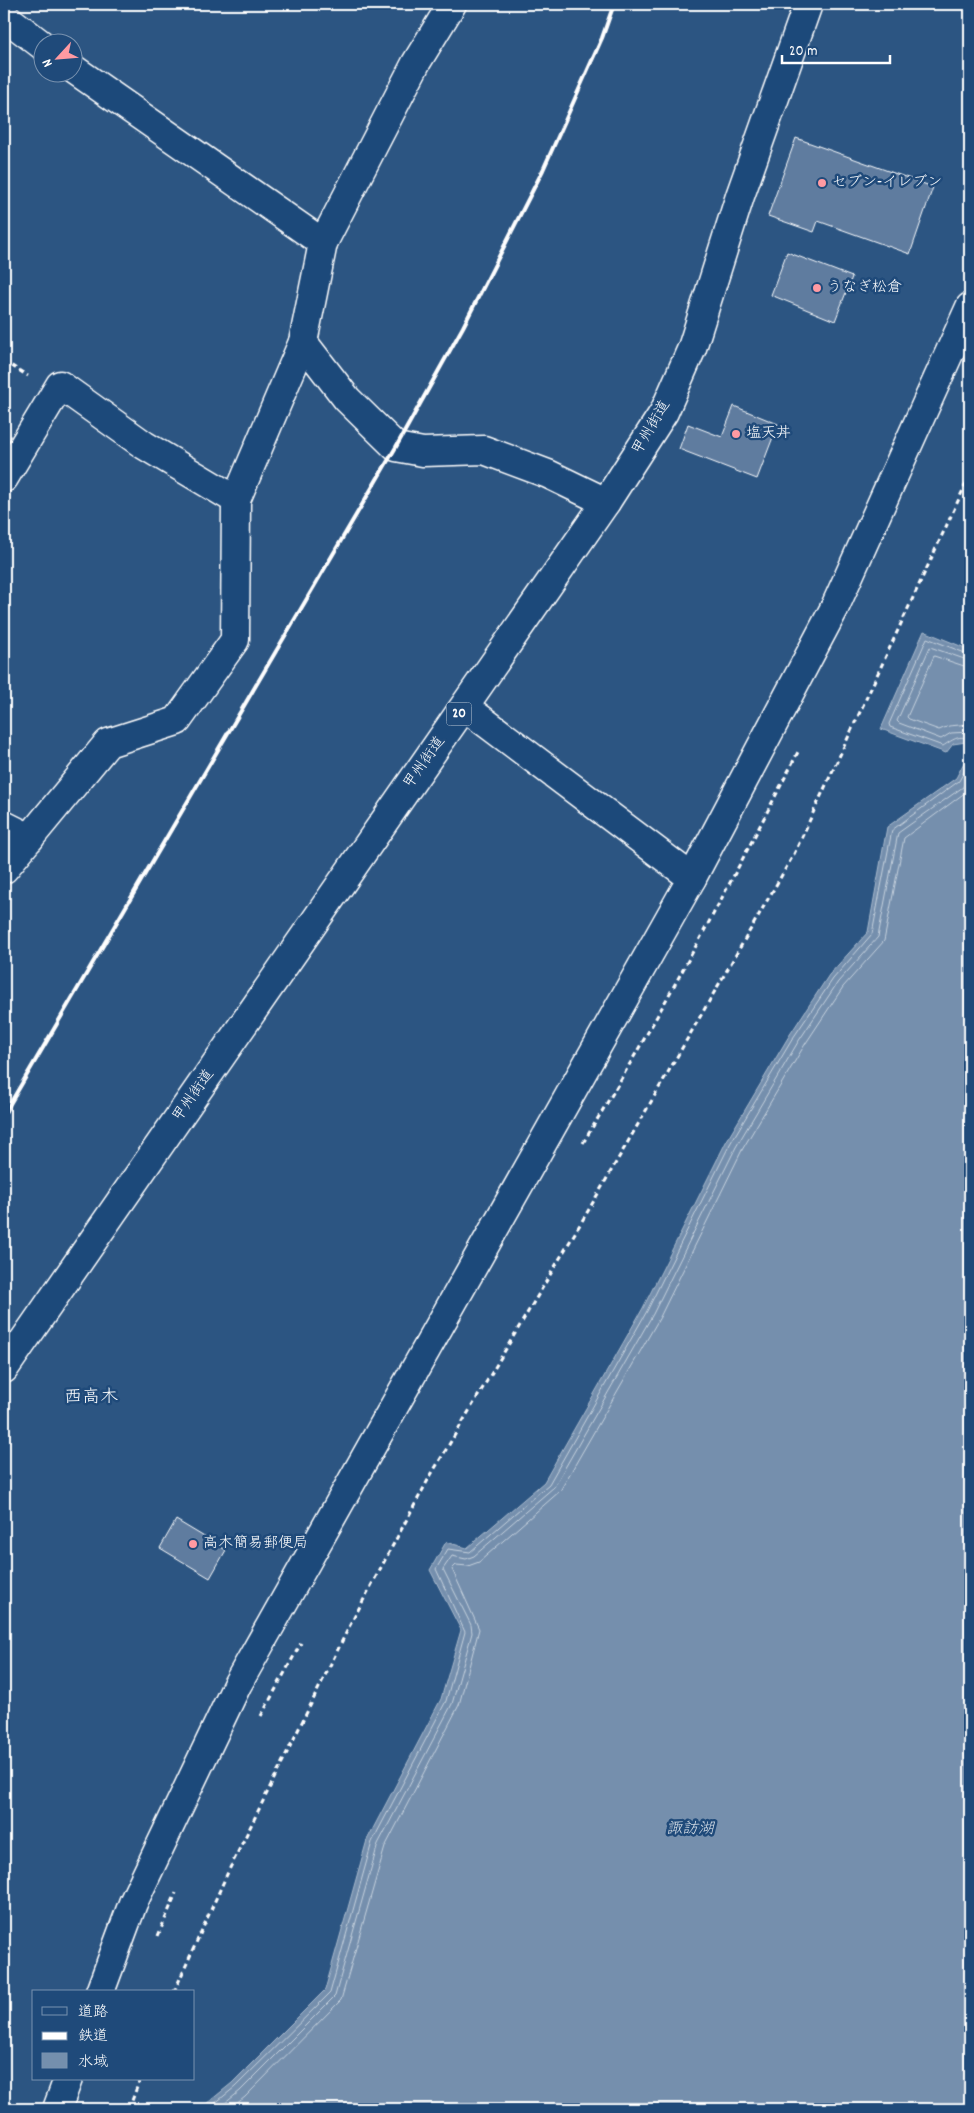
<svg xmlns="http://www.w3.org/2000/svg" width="974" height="2113" font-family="Dekko,'Klee One',sans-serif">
<rect width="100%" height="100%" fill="#2c5582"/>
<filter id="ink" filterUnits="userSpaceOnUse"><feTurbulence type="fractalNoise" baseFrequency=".02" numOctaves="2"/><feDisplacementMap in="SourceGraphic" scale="10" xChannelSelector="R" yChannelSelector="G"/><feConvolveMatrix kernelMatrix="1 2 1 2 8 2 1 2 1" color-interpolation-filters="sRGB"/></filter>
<g filter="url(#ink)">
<g fill="#748fad" stroke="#acbcce">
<path d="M924,631L970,650V748L966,742L953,744L946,753L881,729Z"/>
<path d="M970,751V2109H200L232,2083L325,1990L367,1840L441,1699L461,1630L430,1570L446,1542L467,1548L544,1482L643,1308L726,1142L789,1036L829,975L868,932L887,827L956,778Z"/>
</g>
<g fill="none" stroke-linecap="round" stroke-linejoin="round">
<g stroke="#c7d2de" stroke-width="1">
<path d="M970,655L927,638L889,724L890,727L943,746C951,741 960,733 970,740"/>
<path d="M970,661L930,647L897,721L899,723L941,739L951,733L970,732"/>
<path d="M970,668L934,656L907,717L909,719L939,730L949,726L970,724"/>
<path d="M208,2109L235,2087L330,1993L372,1842L446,1701L465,1632L436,1569L448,1549L470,1552L549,1484L647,1311L730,1144L793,1038L833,979L872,934L892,830L959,781L970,761"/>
<path d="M218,2109L240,2091L335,1996L378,1844L452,1704L472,1633L471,1625L443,1569L452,1556L466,1559L474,1556L554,1487L653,1314L736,1147L798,1042L838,982L878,937L898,833L963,787L970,774"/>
<path d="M230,2109L245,2097L341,2000L385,1847L459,1705L479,1629L452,1569L456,1565L468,1566L479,1562L560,1491L660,1317L742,1150L804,1046L843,987L884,941L904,838L970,789"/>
</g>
</g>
<g fill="#5e7c9f" stroke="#fff">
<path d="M796,138L933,187L910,254L818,221L814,232L768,216Z"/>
<path d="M787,252L852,277L835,321L771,295Z"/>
<path d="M734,406L778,424L757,479L679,449L688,424L722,437Z"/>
<path d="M176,1520L226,1550L210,1578L160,1548Z"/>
</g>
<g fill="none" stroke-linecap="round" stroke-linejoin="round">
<g stroke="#fff" stroke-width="31">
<g id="minor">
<path d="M4,16L42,45"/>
<path d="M72,68L323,243"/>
<path d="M303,342L347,399L396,447L423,452L484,450L548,474L606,502"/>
<path d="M4,478L60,385L144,445L236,500"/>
<path d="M465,707L692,878"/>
<path d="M4,825L30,838"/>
<path d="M4,869L108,743L177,721L235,640L236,500L303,342L323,243L416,63L452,4"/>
<path d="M100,1992L133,1903L237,1685L692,878L834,609L970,307"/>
<path d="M57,2109L68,2079"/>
</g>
</g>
<g stroke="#fff" stroke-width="31">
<path id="highway" d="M4,1369L606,502L664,412L692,348L740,196L808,4"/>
</g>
<g stroke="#fff" stroke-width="3" stroke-dasharray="5 4" stroke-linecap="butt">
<path d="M4,361L28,376"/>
<path d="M583,1143C660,1016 730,885 798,752"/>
<path d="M261,1716L301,1643"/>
<path d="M158,1936L176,1893"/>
<path d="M174,1992L228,1872L350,1625L428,1480L588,1211L794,854L970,475"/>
<path d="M129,2109L140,2079"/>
</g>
<use href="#minor" stroke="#1f4a7a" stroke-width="28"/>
<use href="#highway" stroke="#1f4a7a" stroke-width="28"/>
<path stroke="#fff" stroke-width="4" d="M4,1114L396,447L463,327L543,170L602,38L614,4"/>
</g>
</g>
<g fill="#ff9aa2" stroke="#1f4a7a" stroke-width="2">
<circle cx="822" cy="183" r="5"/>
<circle cx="817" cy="288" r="5"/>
<circle cx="736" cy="434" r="5"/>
<circle cx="193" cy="1544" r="5"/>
</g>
<g text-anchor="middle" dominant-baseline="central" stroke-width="5" stroke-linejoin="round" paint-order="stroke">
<rect fill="#1f4a7a" stroke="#bcc9d7" stroke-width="1" x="446.5" y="702.5" width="25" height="23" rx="4"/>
<g font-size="14" font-weight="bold" fill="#fff">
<text x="459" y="714">20</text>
</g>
<g font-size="15" fill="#fff" stroke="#1f4a7a" text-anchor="start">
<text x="832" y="183">セブン-イレブン</text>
<text x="827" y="288">うなぎ松倉</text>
<text x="746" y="434">塩天丼</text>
<text x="203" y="1544">高木簡易郵便局</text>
</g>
<g font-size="15" fill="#fff" stroke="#1f4a7a">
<text transform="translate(652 428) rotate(-60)">甲州街道</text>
<text transform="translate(425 763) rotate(-55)">甲州街道</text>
<text transform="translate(194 1096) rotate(-55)">甲州街道</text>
</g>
<g font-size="16" font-style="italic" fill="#d5dde6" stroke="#1f4a7a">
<text x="690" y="1829">諏訪湖</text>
</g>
<g font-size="18" fill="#fff" stroke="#1f4a7a">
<text x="91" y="1398">西高木</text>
</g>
</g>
<rect width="974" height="2113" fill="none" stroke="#1f4a7a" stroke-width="20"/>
<rect x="10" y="10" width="954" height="2093" fill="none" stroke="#fff" stroke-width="2" filter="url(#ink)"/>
<rect x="32" y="1990" width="162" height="90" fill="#1f4a7a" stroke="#7992af"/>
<rect x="42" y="2007" width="25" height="8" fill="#1f4a7a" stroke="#7992af"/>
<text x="78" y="2016" font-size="15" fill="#ffffff">道路</text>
<rect x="42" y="2032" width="25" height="8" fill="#ffffff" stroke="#7992af"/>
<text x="78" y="2040" font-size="15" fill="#ffffff">鉄道</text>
<rect x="42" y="2053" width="25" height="15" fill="#748fad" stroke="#7992af"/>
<text x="78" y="2066" font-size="15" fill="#ffffff">水域</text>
<g transform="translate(58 58) rotate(244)"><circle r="24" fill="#1f4a7a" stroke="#7992af"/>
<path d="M0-4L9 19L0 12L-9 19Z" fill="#ff9aa2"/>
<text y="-8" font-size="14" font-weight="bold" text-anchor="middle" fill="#ffffff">N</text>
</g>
<path d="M782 55v8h108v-8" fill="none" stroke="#ffffff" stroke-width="2.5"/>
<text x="789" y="55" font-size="15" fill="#ffffff" stroke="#1f4a7a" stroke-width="4" paint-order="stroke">20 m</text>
</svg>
